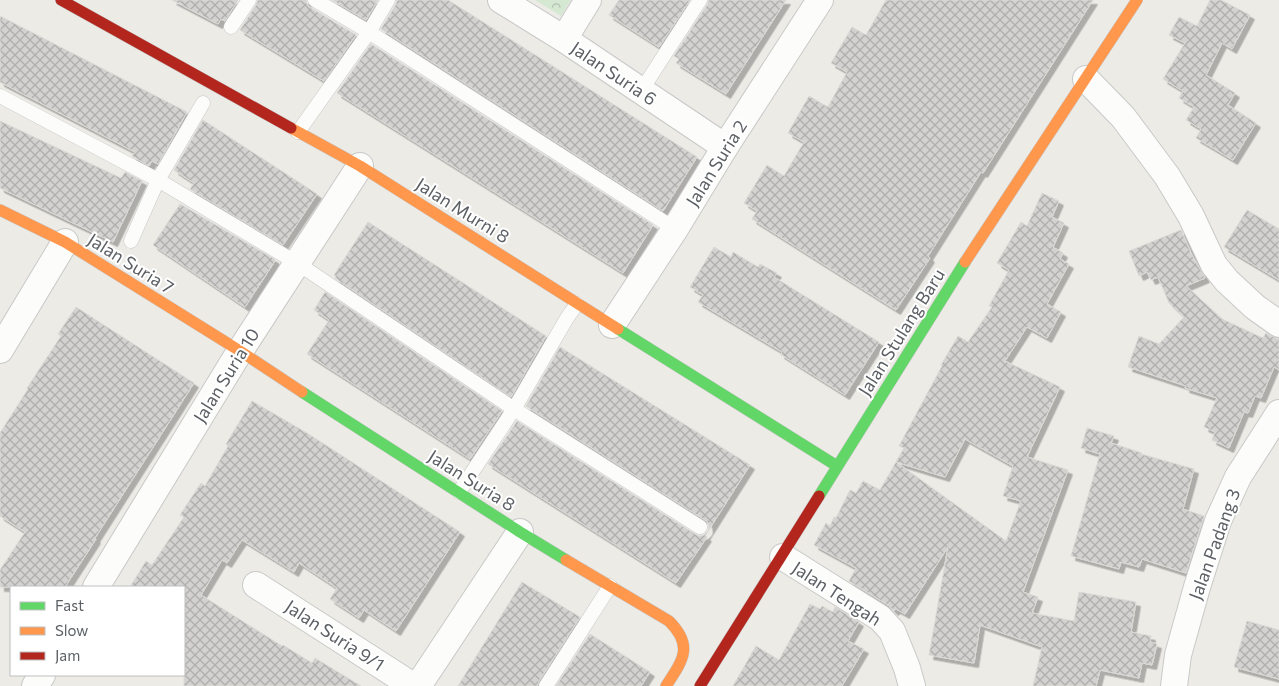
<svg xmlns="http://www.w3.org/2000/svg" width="1279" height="686" font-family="Commissioner,sans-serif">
<defs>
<pattern id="park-crowns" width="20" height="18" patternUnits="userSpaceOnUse" patternTransform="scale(1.25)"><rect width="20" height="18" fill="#d5e8d2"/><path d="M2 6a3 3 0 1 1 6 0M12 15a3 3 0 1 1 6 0" fill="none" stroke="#b0bfae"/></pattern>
<pattern id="building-cross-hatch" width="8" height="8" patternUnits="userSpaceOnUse" patternTransform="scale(1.25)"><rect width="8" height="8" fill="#d3d2d0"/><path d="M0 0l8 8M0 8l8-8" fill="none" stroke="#aeaeac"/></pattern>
<filter id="shadow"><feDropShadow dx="4.5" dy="4.5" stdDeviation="0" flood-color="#0004"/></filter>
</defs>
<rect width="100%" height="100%" fill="#ecebe6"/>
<path fill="url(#park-crowns)" d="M535,0H571L561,16Z"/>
<g fill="url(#building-cross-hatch)" stroke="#dbdad6" filter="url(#shadow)">
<path d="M172,0H238L225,21L221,19L218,24Z"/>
<path d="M258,0H306L307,4L311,8L356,35L324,81L240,30L256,5Z"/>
<path d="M332,0H378L366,20Z"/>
<path d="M397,0H448L697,157L663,211L381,29L396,4Z"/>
<path d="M619,0H690L659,47L609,15Z"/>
<path d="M709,0H786L726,94L676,63L679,59L674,56L707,5Z"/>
<path d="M886,0H1093L983,173L981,172L928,256L930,258L896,310L752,219L757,211L744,203L767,165L784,176L804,142L788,133L809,96L828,107L847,72L831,63L852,27L866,35Z"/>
<path d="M1210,0H1221L1250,15L1232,49L1222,43L1206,75L1235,93L1228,105L1256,123L1233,160L1196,138L1201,129L1186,120L1194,107L1179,98L1183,91L1163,79L1185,43L1169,35L1179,17L1197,26Z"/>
<path d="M0,16L187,112L158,164L152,161L149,166L132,156L135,152L0,82Z"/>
<path d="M371,44L653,225L623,273L337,93Z"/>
<path d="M203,120L317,194L283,245L190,189L194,183L174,170Z"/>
<path d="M0,121L121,178L125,172L142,181L113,242L0,188Z"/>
<path d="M1042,193L1059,201L1052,217L1064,223L1053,247L1063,253L1060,259L1069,264L1047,304L1061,312L1047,338L1027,327L1005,361L1060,387L1027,457L1068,470L1023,592L1038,597L1032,613L1074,621L1079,592L1136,602L1131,632L1151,636L1150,642L1157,644L1152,665L1142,663L1139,678L1100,670L1096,686H1033L1042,647L980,625L974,663L929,655L948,547L905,614L896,609L894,611L888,605L849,581L856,568L814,545L826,523L830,526L834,517L836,518L850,490L856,493L863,481L880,490L896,462L1006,541L1021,501L1003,496L1013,466L965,439L945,477L896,462L904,448L899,446L942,366L941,365L958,336L968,342L992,307L989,306L1009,270L997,263L1021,222L1027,226Z"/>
<path d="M180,204L274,259L275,261L245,307L153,245Z"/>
<path d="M1247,210L1279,229V280L1224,247Z"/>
<path d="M368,222L546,336L511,397L335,278L336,276L334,275Z"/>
<path d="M1181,230L1192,255L1205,278L1186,286L1222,319L1263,338L1266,333L1271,336L1279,339V370L1274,367L1261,398L1255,396L1248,413L1244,412L1229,448L1212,440L1215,432L1204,427L1217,398L1185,388L1186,386L1128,367L1139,336L1159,344L1184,317L1169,303L1158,277L1151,280L1147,272L1139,276L1129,251Z"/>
<path d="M714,247L731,257L733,252L758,267L760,264L777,273L774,277L879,342L845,395L780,354L782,352L698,302L703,295L690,287Z"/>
<path d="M325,292L502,411L470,459L307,354L329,320L314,310Z"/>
<path d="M76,307L194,383L95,538L96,539L65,587H0V570L25,532L0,516V433L28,389L27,388L61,336L58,334Z"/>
<path d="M560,347L750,465L705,536L707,537L676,583L488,464L517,421L695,534L699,536L704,535L708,531L709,528L708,523L705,520L526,406Z"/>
<path d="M252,401L307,433L460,532L396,631L364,610L359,618L330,599L337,588L299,563L294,572L242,540L227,563L222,560L201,595L282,646L283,645L312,663L315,658L361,686H184V587H130L146,561L152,565L184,517L180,515L201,483L205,486L228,446L226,444Z"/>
<path d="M1087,428L1114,436L1111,443L1142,453L1141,454L1194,469L1183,509L1204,516L1186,573L1142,559L1139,567L1121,562L1119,569L1071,556L1100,454L1081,448Z"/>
<path d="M522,582L580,617L539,681L537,686H458Z"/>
<path d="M810,604L820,609L822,606L833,612L835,607L859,622L848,641L864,649L842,686H733L756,646L779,660Z"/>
<path d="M1247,621L1279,630V679L1234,667Z"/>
<path d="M590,634L650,672L641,686H556Z"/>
</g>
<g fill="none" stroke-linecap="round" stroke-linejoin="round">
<g stroke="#c8c9c8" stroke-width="15">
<g id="lane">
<path d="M315,0L369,32L675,229"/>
<path d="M231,27L249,0"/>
<path d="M641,91L700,0"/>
<path d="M0,96L158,180L297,263L514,409L700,527"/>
<path d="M298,132L369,32L388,0"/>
<path d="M131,241L158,180L203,103"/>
<path d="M459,492L514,409L567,318L577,304"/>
<path d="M546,686L610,586"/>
</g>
</g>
<g stroke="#c8c9c8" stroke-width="28">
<g id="street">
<path d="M501,0L564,39L725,147"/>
<path d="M564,39L588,0"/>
<path d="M1086,79L1123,117L1167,176L1191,216L1214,265L1227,281L1255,307L1279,324"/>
<path d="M612,325L675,229L725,147L820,0"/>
<path d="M0,350L65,242"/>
<path d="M783,557L880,618L892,631L907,668L912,686"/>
<path d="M256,585L413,686"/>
<path d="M96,587L240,351L360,166"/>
<path d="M35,686L42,675"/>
<path d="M418,686L520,532"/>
<path d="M1174,686L1178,655L1197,587L1218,521L1238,477L1279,413"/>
</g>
</g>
<g stroke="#c7c7c7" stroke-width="12">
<g id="fast">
<path d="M618,329L837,466"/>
<path d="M302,392L520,532L566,560"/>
<path d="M819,496L965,262"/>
</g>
</g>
<g stroke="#c7c7c7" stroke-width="12">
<g id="slow">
<path d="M291,128L360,166L618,329"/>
<path d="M0,210L65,242L240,351L302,392"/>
<path d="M965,262L1137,0"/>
<path d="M566,560L669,621C694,646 683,660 666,686"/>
</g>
</g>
<g stroke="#c7c7c7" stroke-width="12">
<g id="jam">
<path d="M61,0L291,128"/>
<path d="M700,686L819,496"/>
</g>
</g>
<use href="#lane" stroke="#fcfcfb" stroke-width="14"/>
<use href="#street" stroke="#fcfcfb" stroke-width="26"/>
<use href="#fast" stroke="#63d668" stroke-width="11"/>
<use href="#slow" stroke="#ff974d" stroke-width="11"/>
<use href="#jam" stroke="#b3261e" stroke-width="11"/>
</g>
<g text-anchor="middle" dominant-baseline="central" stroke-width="4" stroke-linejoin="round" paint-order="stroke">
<g font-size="18" fill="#5c6064" stroke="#fff">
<text transform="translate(614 73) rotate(34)">Jalan Suria 6</text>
<text transform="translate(716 163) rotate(-58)">Jalan Suria 2</text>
<text transform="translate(463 210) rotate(32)">Jalan Murni 8</text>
<text transform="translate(131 263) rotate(32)">Jalan Suria 7</text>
<text transform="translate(901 332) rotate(-58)">Jalan Stulang Baru</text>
<text transform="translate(226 375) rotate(-58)">Jalan Suria 10</text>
<text transform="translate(472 480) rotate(32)">Jalan Suria 8</text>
<text transform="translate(1214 544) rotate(-70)">Jalan Padang 3</text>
<text transform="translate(837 593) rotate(33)">Jalan Tengah</text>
<text transform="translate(335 635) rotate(33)">Jalan Suria 9/1</text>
</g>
</g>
<rect x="10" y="586" width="175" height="90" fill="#ffffff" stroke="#bebfc1"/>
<rect x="20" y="602" width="25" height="8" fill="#63d668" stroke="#bebfc1"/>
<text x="55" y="611" font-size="15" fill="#5c6064">Fast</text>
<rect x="20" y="627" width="25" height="8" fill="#ff974d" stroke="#bebfc1"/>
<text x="55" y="636" font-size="15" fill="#5c6064">Slow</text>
<rect x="20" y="652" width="25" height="8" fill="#b3261e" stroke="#bebfc1"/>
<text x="55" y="661" font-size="15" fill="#5c6064">Jam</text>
</svg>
